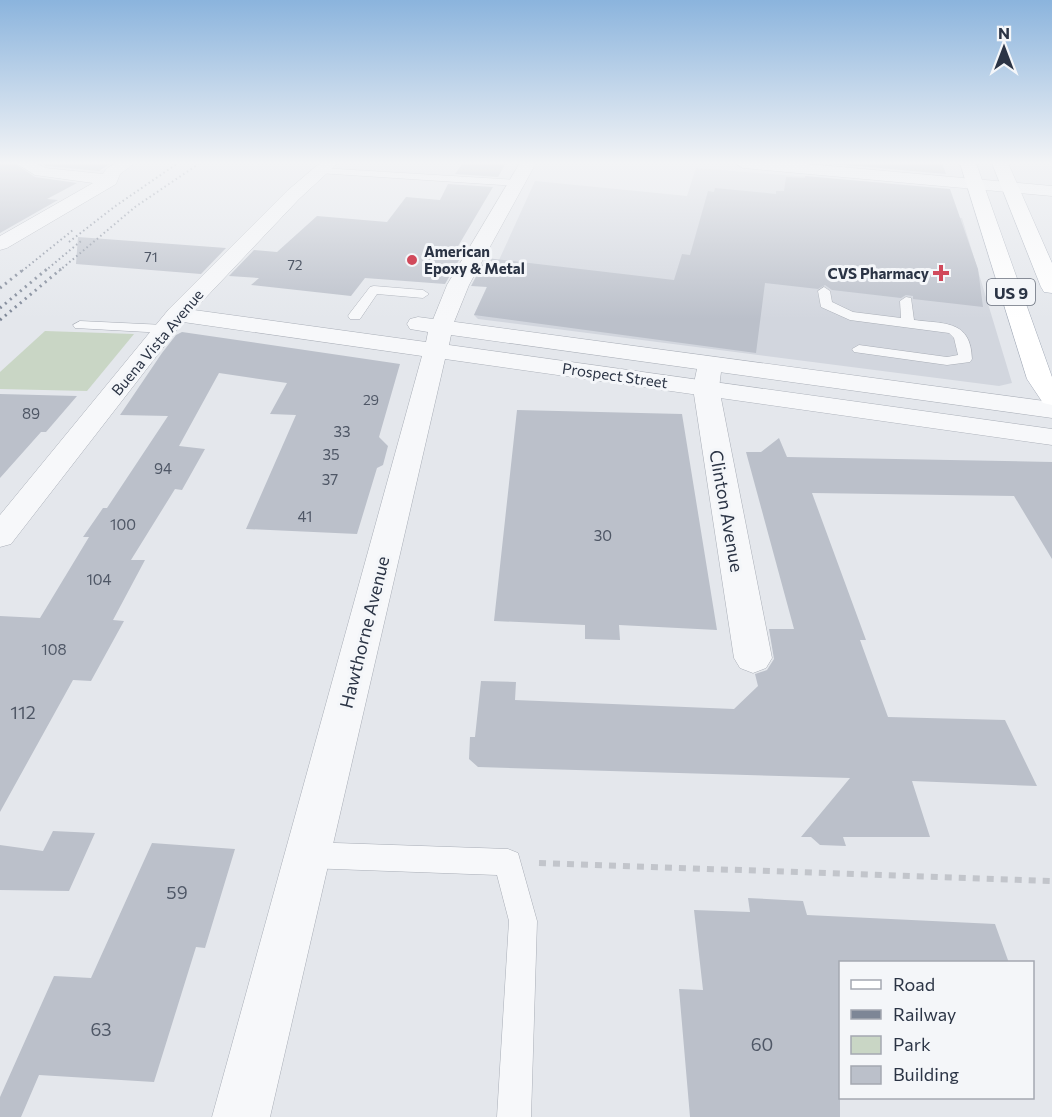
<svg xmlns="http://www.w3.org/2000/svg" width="1052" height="1117" font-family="Commissioner,sans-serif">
<rect width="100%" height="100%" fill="#e4e7ec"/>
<path fill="#d2d6de" d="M696,168L885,183L889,211L962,218L1012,383L999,386L478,319L474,315L535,181L687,196Z"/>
<path fill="#c9d6c5" d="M45,331L134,334L87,391L0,389V372Z"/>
<g fill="#bbc0ca">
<path d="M0,163H14L35,177L77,183L47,199L58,200L0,233Z"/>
<path d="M41,163H111L99,171L46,166Z"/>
<path d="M463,163H506L498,177L455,174Z"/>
<path d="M823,163H942L946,174Z"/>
<path d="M805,176L950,189L978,269L983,307L913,299V296L906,295L901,298L832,290L825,285L818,289L765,283L756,353L474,315L487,287L471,286L486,258L674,280L682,254L690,255L708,191L714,192L715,188L776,194V191H784L786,177L805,178Z"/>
<path d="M448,184L493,187L457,248L462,249L458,255H462L445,284L365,278L351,296L251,285L259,278L229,276L254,250L277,252L317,216L387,222L406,197L440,200Z"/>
<path d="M78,237L226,248L201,274L76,264Z"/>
<path d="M182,332L400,364L379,437L388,446L383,465L377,468L357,534L246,529L296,415L270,414L287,383L219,373L179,446L205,449L182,490L175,489L131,560H145L113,620L124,621L91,681L73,680L0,812V616L40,618L89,537H83L103,508H107L168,416L120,415L162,353L176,335Z"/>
<path d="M0,394L77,396L46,432H41L0,478Z"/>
<path d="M517,410L682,414L717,630L619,625L620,640L585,639V625L494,621Z"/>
<path d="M779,438L787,457L1052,462V559L1014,496L812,493L866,640H860L888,717L1005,720L1037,786L912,781L930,837H843L846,846L820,845L811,837H801L850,778L478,767L469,759L470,737H475L481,681L516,682L515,700L734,709L758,686L755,674L767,670L774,659L769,629H794L746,452H761Z"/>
<path d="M53,831L95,833L69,891L0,890V845L43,851Z"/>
<path d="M152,843L235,849L205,948L196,947L154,1082L39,1075L21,1117H0V1097L54,976L91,978Z"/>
<path d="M748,898L803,901L807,915L995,924L1009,963H840V1117H690L679,989L703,990L694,910L750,912Z"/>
</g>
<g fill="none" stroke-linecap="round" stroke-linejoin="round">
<g stroke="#a9aeb7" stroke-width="1">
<g id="service">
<path d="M321,168L517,180L522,183L517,186L318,173V169Z"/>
<path d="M374,286L423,290L429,294L423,298L377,294L360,319H350L348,316L350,313L370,287Z"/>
<path d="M824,287L830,291L832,302L853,312L901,318L900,301L906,297L911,298L914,320C945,324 971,320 972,359L970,362L947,365L854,352L852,349L859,345L947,357L958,355L954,338L949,333L850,320L821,307L818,291Z"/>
<path d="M80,321L165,325L172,329L165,333L75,328L73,325Z"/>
<path d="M307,842L508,849L518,853L537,921L531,1117H497L509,921L497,875L307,868L297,864L293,855L297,846Z"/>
</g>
</g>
<g stroke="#a9aeb7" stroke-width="1">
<g id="minor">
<path d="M16,163H36L45,168L103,174C110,161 122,163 135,163L120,174L116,184L7,248L0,250V236L93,183L35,175Z"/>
<path d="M520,163H536L469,285L452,327L449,332L441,334L433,332L430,327L447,285Z"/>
<path d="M710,357L719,359L722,364L719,388L772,658L766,668L753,673L740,668L734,658L693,388L698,364L701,359Z"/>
</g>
</g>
<g stroke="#a9aeb7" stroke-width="1">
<g id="tertiary">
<path d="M320,163H338L299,199L194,310L426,342L428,332L410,329L407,324L410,319L418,317L1052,402V418L451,335L449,345L1052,429V445L445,359L270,1117H212L422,356L183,322L11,544L0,547V515L169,309L287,191Z"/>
<path d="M735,163H797L1052,186V196L743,168Z"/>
</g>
</g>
<g stroke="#a3abb8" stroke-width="1">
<g id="primary">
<path d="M960,163H976L1052,377V405L1043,403L1027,379Z"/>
<path d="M992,163H1008L1052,263V293L1044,292L1041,287Z"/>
</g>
</g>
<path stroke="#c2c5cb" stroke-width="6" stroke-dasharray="7 7" stroke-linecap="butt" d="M539,863L1052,881"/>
<use href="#service" fill="#f7f8fa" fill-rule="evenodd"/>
<use href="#minor" fill="#f7f8fa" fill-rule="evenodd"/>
<use href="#tertiary" fill="#f7f8fa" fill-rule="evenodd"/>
<use href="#primary" fill="#fff" fill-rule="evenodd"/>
<g stroke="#7d8696" stroke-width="2" stroke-dasharray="1.5 3" stroke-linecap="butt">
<path d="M69,242L114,207L178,163"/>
<path d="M22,271L73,230"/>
<path d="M45,271L81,241"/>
<path d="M59,271L135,207L200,163"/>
</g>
<g stroke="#7d8696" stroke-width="3" stroke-dasharray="2 4.5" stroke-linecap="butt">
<path d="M0,288L24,269"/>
<path d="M0,308L47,269"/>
<path d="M0,320L61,269"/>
</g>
</g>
<linearGradient id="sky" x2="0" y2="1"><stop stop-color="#8bb4dd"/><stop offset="0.51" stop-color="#f3f4f6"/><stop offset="1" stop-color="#f3f4f6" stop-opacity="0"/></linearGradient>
<rect width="1052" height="319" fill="url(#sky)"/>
<g fill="#d1495b" stroke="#f4f6f9" stroke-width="2">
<circle cx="412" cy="260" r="6"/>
<path d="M938 264h6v6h6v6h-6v6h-6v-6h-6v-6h6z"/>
</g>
<g text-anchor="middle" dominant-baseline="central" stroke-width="6" stroke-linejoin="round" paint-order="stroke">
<g font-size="14" fill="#4f5766">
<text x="151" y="256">71</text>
<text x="295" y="264">72</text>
<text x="371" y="399">29</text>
</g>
<g font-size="15" font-weight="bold" fill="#2b3445" stroke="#f4f6f9" text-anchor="start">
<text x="424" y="251">American<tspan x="424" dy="17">Epoxy &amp; Metal</tspan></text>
<text x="929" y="273" text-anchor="end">CVS Pharmacy</text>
</g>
<g font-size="15" fill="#2b3445" stroke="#f4f6f9">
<text transform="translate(157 342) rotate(-50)">Buena Vista Avenue</text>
<text transform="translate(615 375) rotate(8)">Prospect Street</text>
</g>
<g font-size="15" fill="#4f5766">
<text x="31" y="413">89</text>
<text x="342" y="431">33</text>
<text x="331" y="454">35</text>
<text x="163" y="468">94</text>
<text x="330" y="479">37</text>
<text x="305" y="516">41</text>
<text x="123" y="524">100</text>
<text x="603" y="535">30</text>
<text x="99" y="579">104</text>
<text x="54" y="649">108</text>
</g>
<rect fill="#f4f6f9" stroke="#676e7b" stroke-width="1.5" x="987" y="279" width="48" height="26" rx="4.5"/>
<g font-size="16" font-weight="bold" fill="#2b3445">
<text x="1011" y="292">US 9</text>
</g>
<g font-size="18" fill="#2b3445" stroke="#f4f6f9">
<text transform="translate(727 511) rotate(80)">Clinton Avenue</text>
<text transform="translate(364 632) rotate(-76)">Hawthorne Avenue</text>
</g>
<g font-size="18" fill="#4f5766">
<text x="23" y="712">112</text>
<text x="177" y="892">59</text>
<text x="101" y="1029">63</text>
<text x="762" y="1044">60</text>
</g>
</g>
<rect x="839" y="961" width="195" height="138" fill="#f4f6f9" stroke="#a4a8b1" stroke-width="1.5"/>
<rect x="851" y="980" width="30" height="9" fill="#ffffff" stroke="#a4a8b1" stroke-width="1.5"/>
<text x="893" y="991" font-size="18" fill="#2b3445">Road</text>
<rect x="851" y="1010" width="30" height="9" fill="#7d8696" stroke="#a4a8b1" stroke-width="1.5"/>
<text x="893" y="1021" font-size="18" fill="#2b3445">Railway</text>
<rect x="851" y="1036" width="30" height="18" fill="#c9d6c5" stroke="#a4a8b1" stroke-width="1.5"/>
<text x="893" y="1051" font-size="18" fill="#2b3445">Park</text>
<rect x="851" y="1066" width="30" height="18" fill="#bbc0ca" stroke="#a4a8b1" stroke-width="1.5"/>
<text x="893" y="1081" font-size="18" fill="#2b3445">Building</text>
<g transform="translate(1004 48)" stroke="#f4f6f9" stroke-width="4.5" paint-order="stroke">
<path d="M0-4.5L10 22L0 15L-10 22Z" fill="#2b3445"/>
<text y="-9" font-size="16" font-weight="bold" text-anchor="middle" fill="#2b3445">N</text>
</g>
</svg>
